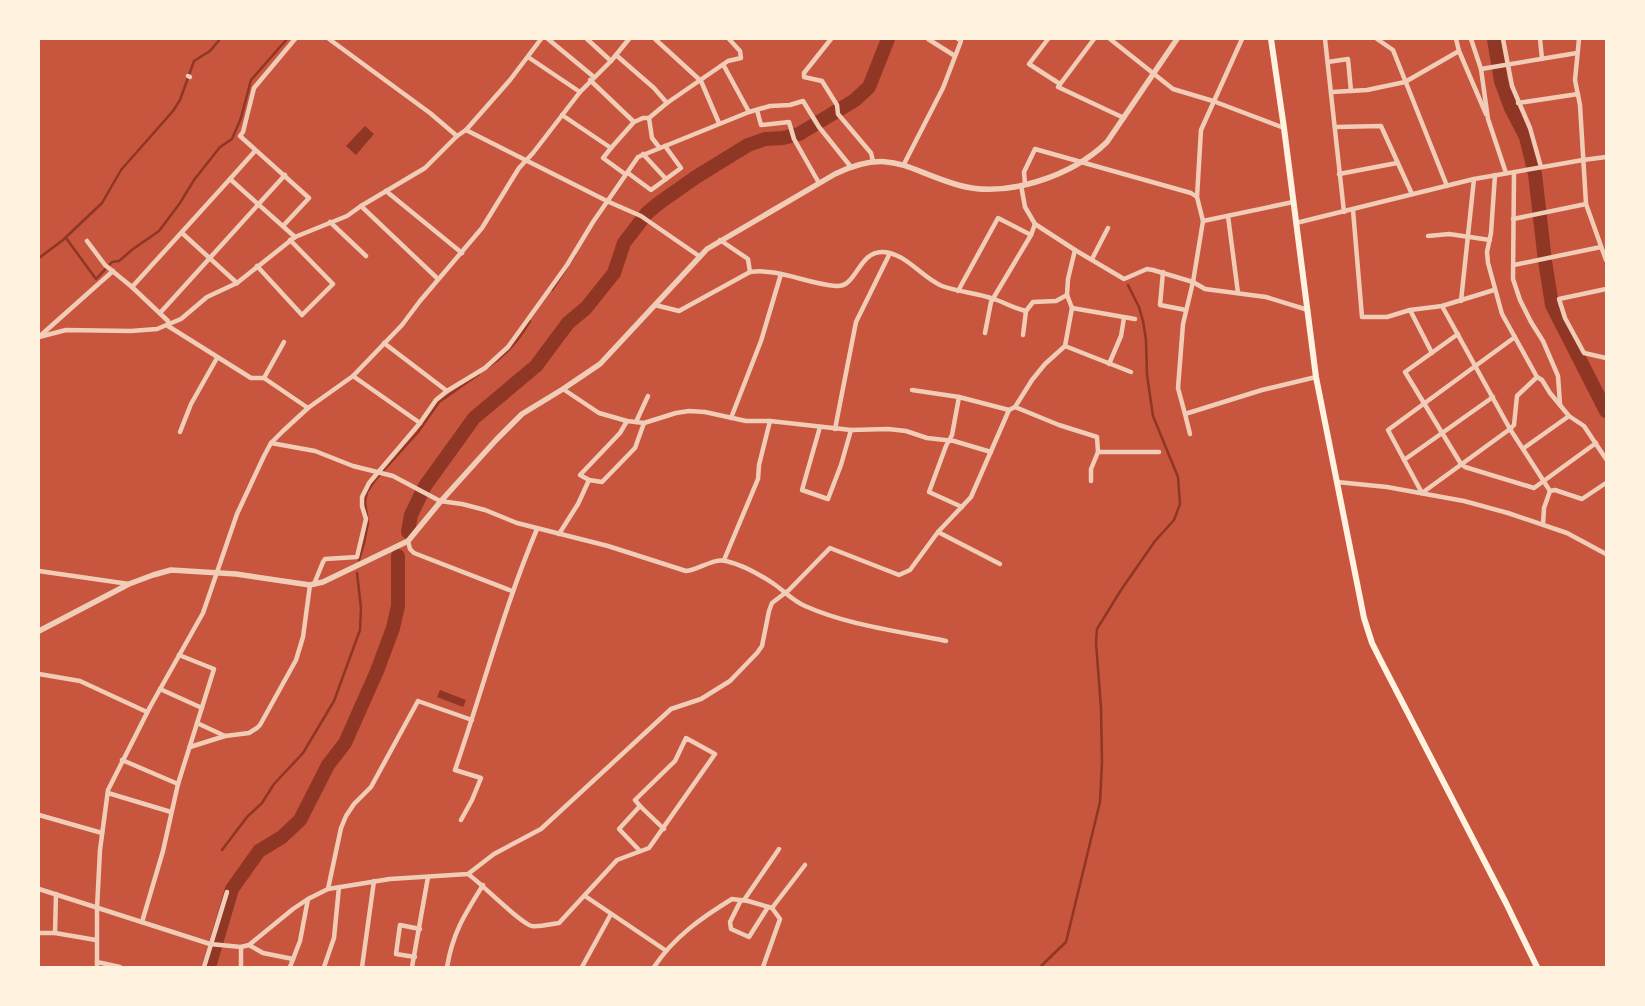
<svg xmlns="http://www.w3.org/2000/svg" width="1645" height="1006" font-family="'Public Sans',sans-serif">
<rect width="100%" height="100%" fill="#c8553d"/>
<g fill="#8f3625">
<path d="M365,126L374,134L356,155L346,146Z"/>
<path d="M440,690L466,700L463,707L437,697Z"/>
</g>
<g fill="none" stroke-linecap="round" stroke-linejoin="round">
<g stroke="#8f3625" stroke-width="2.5">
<path d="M66,238L96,279L112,262L119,261L133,249L159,231L180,203L194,180L220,147L232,139L241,118L251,80L287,39"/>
<path d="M39,258L63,240L102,203L121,170L173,111L180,100L194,61L210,51L220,39"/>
<path d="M552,290L575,255"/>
<path d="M487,368C505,356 519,340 530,321"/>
<path d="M359,560L364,543L368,523L365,502L367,492L376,479L418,432L439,402L479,374"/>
<path d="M222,850L247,817L262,803L274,784L303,753L334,701L360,630L361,608L357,573"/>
<path d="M1040,967L1066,942L1100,802L1102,762L1101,708L1096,643L1097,629L1121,590L1155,541L1174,520L1180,504L1178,477L1153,416L1147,375L1146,340L1143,321L1139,307L1128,285"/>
</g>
<g stroke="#8f3625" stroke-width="14">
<path d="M1494,39L1501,81L1511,108L1526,137L1535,174L1545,261L1552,305L1606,411"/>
<path d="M408,532L411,515L425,486L474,418L536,366L568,323L586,308L614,273L624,243L647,213L659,203L696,177L748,145L765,139L783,138L799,134L855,100L869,87L888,39"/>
<path d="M209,967L232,889L259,851L282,837L300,820L328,765L345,743L377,671L393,628L398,606V556"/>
</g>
<g stroke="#f1ccb7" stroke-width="4.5">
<path d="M329,39L430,113L457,136"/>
<path d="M548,39L594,77"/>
<path d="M587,39L611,61"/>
<path d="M655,39L701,81L719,123"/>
<path d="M831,39L804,73V77L822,81L837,105L838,114L871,153L873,161"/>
<path d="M928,39L955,56"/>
<path d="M1048,39L1029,64L1060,84"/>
<path d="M1094,39L1058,87L1124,118"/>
<path d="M1110,39L1173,89L1213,101L1284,128"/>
<path d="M1242,39L1201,130L1197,197L1203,221L1193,282L1183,324L1178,388L1185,414L1262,390L1316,377"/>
<path d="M1325,39L1344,212"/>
<path d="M1377,39L1393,50L1447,186"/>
<path d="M1456,39L1459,51L1486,114"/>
<path d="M1471,39L1481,69L1488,119L1506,173"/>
<path d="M1503,39L1512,86L1530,128L1541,167"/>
<path d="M1540,39L1542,59"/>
<path d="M1579,39L1575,80L1580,105L1586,204L1606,260"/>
<path d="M616,55L654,88L667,103"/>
<path d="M528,57L580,92"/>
<path d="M1328,62L1348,59L1351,91"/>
<path d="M724,66L749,112"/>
<path d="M1481,69L1577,53"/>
<path d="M188,76L190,77"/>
<path d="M590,80L634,122"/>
<path d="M1332,92L1367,90L1405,82L1459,51"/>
<path d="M1518,103L1578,94"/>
<path d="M757,110L761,125L789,122L794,139L819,183"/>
<path d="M562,115L611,148L634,122L643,118H649L667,103L728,61L741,58L740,51L729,39"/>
<path d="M649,118L652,138L659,147"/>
<path d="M1336,127L1381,126L1412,194"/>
<path d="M466,130L609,202L641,216L699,256"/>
<path d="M611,148L603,158L625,174"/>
<path d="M643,154L666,179"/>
<path d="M904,164L943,88L961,41L958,39"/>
<path d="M1514,172L1513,279L1520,300L1531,322L1543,341L1558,376L1560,404"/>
<path d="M628,173L651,190L681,168L665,146"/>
<path d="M1339,174L1397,163"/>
<path d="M1495,175L1491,233L1487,252L1488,263L1502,314L1537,377L1542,380L1550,393L1569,416L1584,426L1606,459"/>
<path d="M230,179L255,151"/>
<path d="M1025,184L1024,172L1035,149L1191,193L1197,197"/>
<path d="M1021,185L1025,207L1035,224L1075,250L1124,279L1147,269L1153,270L1193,282L1205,289L1266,297L1308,310"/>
<path d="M386,191L462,253"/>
<path d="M361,206L438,279"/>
<path d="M1353,210L1362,317H1387L1410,310L1442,306L1494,290"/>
<path d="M1228,216L1238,293"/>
<path d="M1513,219L1586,204"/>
<path d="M1203,221L1293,202"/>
<path d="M330,222L366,256"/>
<path d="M1296,223L1474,179L1583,160L1606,157"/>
<path d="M283,226L309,198L240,136L243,132L254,88L295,39"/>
<path d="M182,233L237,283"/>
<path d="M1428,236L1449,234L1490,240"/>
<path d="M295,237L230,179L132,287L168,321V326L251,378H264L308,408"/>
<path d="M720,240L748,259L750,272"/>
<path d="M87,241L105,265L132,287"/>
<path d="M1092,259L1108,228"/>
<path d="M1514,265L1601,247"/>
<path d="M257,266L302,315L333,284L290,240"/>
<path d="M1163,272L1160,305L1186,310"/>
<path d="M1606,289L1559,299L1565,318L1584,353L1606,358"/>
<path d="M958,291L998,218L1031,235"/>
<path d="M1461,301L1474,179"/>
<path d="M655,305L679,311L750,272C779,268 807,284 836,286C857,288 858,251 883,252C906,253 922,278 942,286C959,292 977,293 994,299C1006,303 1013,308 1026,311L1033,302L1056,301L1067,295"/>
<path d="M1442,306L1510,429L1550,491L1555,490L1582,499L1606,483"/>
<path d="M1072,308L1135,319"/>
<path d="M1410,310L1432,353"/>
<path d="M160,313L285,175"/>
<path d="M985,333L991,302L1031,235L1035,224"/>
<path d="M1458,334L1405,372L1461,464L1465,467L1534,488L1596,443"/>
<path d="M1023,335L1026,311"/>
<path d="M40,336L113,271"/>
<path d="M39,337L66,330L131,331L157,329L181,319L207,297L237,283L295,237L347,216L361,206L425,168L457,136L466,130L510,80L541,39"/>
<path d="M384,343L447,391"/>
<path d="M1065,346L1131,372"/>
<path d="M1109,364L1121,336L1124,318"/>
<path d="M353,376L420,423"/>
<path d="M264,378L284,342"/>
<path d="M563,389L599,413L627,421L644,423L676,413L689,411L705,412L746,421H770L851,430L888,429L906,431L927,438L954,441L991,452"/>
<path d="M912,390L959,397L1009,410"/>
<path d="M959,397L952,435L946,446L929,492L962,507"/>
<path d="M1015,407L1059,425L1097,437L1098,452L1091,469V481"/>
<path d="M1185,414L1190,434"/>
<path d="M731,418L761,341L781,274"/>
<path d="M627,421L620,433L580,475L589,480L602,482L635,448L644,423"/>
<path d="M636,422L648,396"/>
<path d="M820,427L802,490L828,499L841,465L851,430"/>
<path d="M835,429L856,322L890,253"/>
<path d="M180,432L191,404L217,358"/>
<path d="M271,443L315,451L353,466L393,476L440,501L462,504L485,510L517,523L608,546L686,571C699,570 712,558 726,561C743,565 759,574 774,584C784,591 793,601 805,606C850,626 899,631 946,641"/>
<path d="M1524,448L1569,416"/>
<path d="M1098,452H1159"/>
<path d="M1404,460L1493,397"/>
<path d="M1337,482L1387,487L1464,501L1508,513L1567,533L1606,554"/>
<path d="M1422,493L1388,430L1515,337"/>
<path d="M1422,493L1510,429L1514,425L1517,396L1537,377"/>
<path d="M1543,525L1544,508L1550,491"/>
<path d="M938,532L1000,564"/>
<path d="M559,534L578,504L589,480"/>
<path d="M408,541L410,549L414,553L512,591"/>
<path d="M724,560L758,479L759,465L770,421"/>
<path d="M39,571L129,584"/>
<path d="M314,584L323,562L325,559L357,557L366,519L362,506V497L369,483L420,423L436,400L447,391L485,368L508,347L567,265L593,222L638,157L749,112L770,106L790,105L803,101L819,127L851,167"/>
<path d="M39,674L80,681L147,712"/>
<path d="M160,689L202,708"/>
<path d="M197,723L225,736"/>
<path d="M190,747L225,736L249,733L257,728L260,725L296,660L303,637L310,585"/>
<path d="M122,760L178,784"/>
<path d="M108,793L171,812"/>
<path d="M39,815L102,833"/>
<path d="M461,820L472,800L481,778L455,770C483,689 504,607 537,529"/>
<path d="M640,851L619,829L640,806"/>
<path d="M468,874C481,883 521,924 532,926C540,927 551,924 559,923L617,860L649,848L715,754L686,738L675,761L635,800L640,806L664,829"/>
<path d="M39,889L210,944L241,947L249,945L293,909L308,899L328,889L390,879L468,874L494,854L541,829L671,709L701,699L730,681L757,653L762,646L769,611L772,603L789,590L830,548L899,575L910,570L938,532L971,497L1009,410L1015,407L1032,380L1045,364L1065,346L1072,308L1067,295L1068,279L1075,250"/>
<path d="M328,889L341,828L346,816L354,804L371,787L418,701L472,720"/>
<path d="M585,896L665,950"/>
<path d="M741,900L730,922L731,929L749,937L768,907"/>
<path d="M744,900L779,849"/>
<path d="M772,908L805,865"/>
<path d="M142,922L163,851L178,784L214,669L179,655"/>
<path d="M39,933H55L96,940"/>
<path d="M55,933L56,894"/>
<path d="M249,945L263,953L293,959"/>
<path d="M241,947V967"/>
<path d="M415,957L396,954L400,925L420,929"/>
<path d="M97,962L120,967"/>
<path d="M97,967V908L100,850L108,790L150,707L203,613L237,514L264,456L271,443L283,431L308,408L353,376L402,325L420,301L482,228L519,168L533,153L580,92L611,61L629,39"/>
<path d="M204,967L227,892"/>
<path d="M290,967L300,941L308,899"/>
<path d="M324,967L334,938L339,887"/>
<path d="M362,967L374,881"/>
<path d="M412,967L428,877"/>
<path d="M447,967C453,932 465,914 483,885"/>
<path d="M582,967L611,914"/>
<path d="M654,967C674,937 701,918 732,899L748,901L772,908L780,919L763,967"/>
</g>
<path stroke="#f1ccb7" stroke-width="5.5" d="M39,631L129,584L153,575L171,570L236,574L310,585L323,582L408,541L441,501L496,440L522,414L563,389L600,364L707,249L835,174C891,147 906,170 958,185C1006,199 1072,176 1107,142L1177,39"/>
<path stroke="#fff3e0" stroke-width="6" d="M1271,39L1284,128L1316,377L1364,618L1372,643L1381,661L1506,903L1537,967"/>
</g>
<rect width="1645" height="1006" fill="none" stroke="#fff3e0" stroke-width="80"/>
</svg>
